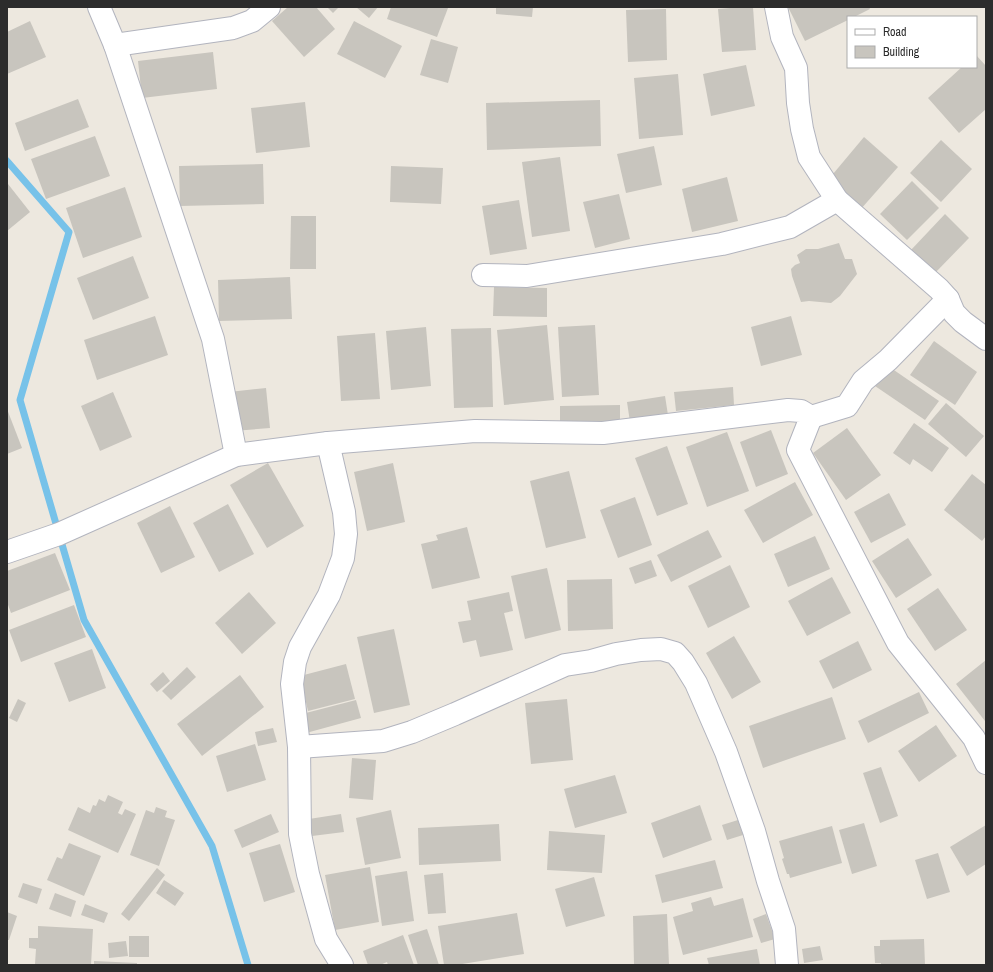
<svg xmlns="http://www.w3.org/2000/svg" width="993" height="972" font-family="'Archivo Narrow',sans-serif">
<rect width="100%" height="100%" fill="#ede8df"/>
<g fill="none" stroke-linecap="round" stroke-linejoin="round">
<path stroke="#77c2e9" stroke-width="7" d="M7,161L69,232L20,400L84,620L212,846L248,965"/>
</g>
<g fill="#c8c5be">
<path d="M288,7H316L335,29L304,57L272,21Z"/>
<path d="M327,7H339L333,13Z"/>
<path d="M356,7H378L369,18Z"/>
<path d="M391,7H444L448,8L437,37L387,19Z"/>
<path d="M496,7H533L532,17L496,14Z"/>
<path d="M742,7H753L756,50L722,52L718,9Z"/>
<path d="M788,7H869L870,9L854,17H848V20L805,41Z"/>
<path d="M666,9L667,60L628,62L626,10Z"/>
<path d="M30,21L46,57L7,74V32Z"/>
<path d="M354,21L402,46L385,78L337,54Z"/>
<path d="M431,39L458,47L448,83L420,75Z"/>
<path d="M213,52L217,89L142,98L138,61Z"/>
<path d="M976,55L986,66V109L959,133L928,98L962,67H976Z"/>
<path d="M746,65L755,106L711,116L703,74Z"/>
<path d="M678,74L683,135L639,139L634,78Z"/>
<path d="M78,99L89,127L25,151L15,123Z"/>
<path d="M600,100L601,146L487,150L486,103Z"/>
<path d="M305,102L310,147L256,153L251,108Z"/>
<path d="M95,136L110,176L46,199L31,159Z"/>
<path d="M864,137L898,167L860,210L828,180Z"/>
<path d="M941,140L972,169L941,202L910,173Z"/>
<path d="M654,146L662,185L626,193L617,154Z"/>
<path d="M560,157L570,231L532,237L522,162Z"/>
<path d="M263,164L264,204L180,206L179,166Z"/>
<path d="M391,166L443,168L441,204L390,202Z"/>
<path d="M727,177L738,221L692,232L682,189Z"/>
<path d="M912,181L939,208L907,240L880,214Z"/>
<path d="M8,184L30,212L7,231V185Z"/>
<path d="M125,187L142,237L83,258L66,208Z"/>
<path d="M619,194L630,239L595,248L583,202Z"/>
<path d="M519,200L527,249L490,255L482,206Z"/>
<path d="M945,214L969,238L935,273L911,250Z"/>
<path d="M291,216H316V269H290Z"/>
<path d="M839,243L845,259H852L857,274L840,296L831,303L809,301L801,302L792,276L791,269L795,265L800,263L797,255L806,249H818Z"/>
<path d="M133,256L149,298L93,320L77,278Z"/>
<path d="M290,277L292,319L219,321L218,280Z"/>
<path d="M494,287L547,288V317L493,316Z"/>
<path d="M155,316L168,355L97,380L84,340Z"/>
<path d="M791,316L802,355L761,366L751,327Z"/>
<path d="M547,325L554,400L504,405L497,330Z"/>
<path d="M595,325L599,395L562,397L558,327Z"/>
<path d="M426,327L431,386L391,390L386,331Z"/>
<path d="M491,328L493,407L454,408L451,329Z"/>
<path d="M375,333L380,399L341,401L337,336Z"/>
<path d="M934,341L977,372L955,405L910,375Z"/>
<path d="M888,366L939,401L925,420L875,386Z"/>
<path d="M733,387L734,405L676,411L674,392Z"/>
<path d="M266,388L270,428L233,431L229,392Z"/>
<path d="M113,392L132,437L100,451L81,406Z"/>
<path d="M665,396L668,415L630,422L627,402Z"/>
<path d="M946,403L984,436L966,457L928,424Z"/>
<path d="M620,405V426L560,427V406Z"/>
<path d="M7,409L22,448L7,454Z"/>
<path d="M914,423L949,448L932,472L913,459L910,465L893,453Z"/>
<path d="M847,428L881,475L846,500L813,453Z"/>
<path d="M771,430L788,474L756,487L740,442Z"/>
<path d="M727,432L749,491L707,507L686,447Z"/>
<path d="M667,446L688,504L657,516L635,458Z"/>
<path d="M268,463L304,526L267,548L230,485Z"/>
<path d="M393,463L405,522L367,531L354,472Z"/>
<path d="M569,471L586,538L546,548L530,481Z"/>
<path d="M972,474L986,485V536L982,541L944,510Z"/>
<path d="M795,482L813,515L763,543L744,510Z"/>
<path d="M889,493L906,525L871,543L854,512Z"/>
<path d="M635,497L652,545L618,558L600,510Z"/>
<path d="M228,504L254,554L219,572L193,523Z"/>
<path d="M170,506L195,557L161,573L137,523Z"/>
<path d="M467,527L480,578L432,589L421,544L438,540L436,535Z"/>
<path d="M708,530L722,557L671,582L657,555Z"/>
<path d="M815,536L830,569L788,587L774,554Z"/>
<path d="M908,538L932,575L896,598L872,561Z"/>
<path d="M55,553L70,590L11,613L7,602V571Z"/>
<path d="M651,560L657,576L635,584L629,568Z"/>
<path d="M730,565L750,607L708,628L688,586Z"/>
<path d="M547,568L561,630L525,639L511,576Z"/>
<path d="M832,577L851,613L807,636L788,601Z"/>
<path d="M612,579L613,629L568,631L567,580Z"/>
<path d="M938,588L967,630L935,651L907,609Z"/>
<path d="M249,592L276,623L242,654L215,623Z"/>
<path d="M509,592L513,611L504,613L513,650L480,657L476,640L463,643L458,622L471,620L467,601Z"/>
<path d="M74,605L86,637L21,662L9,630Z"/>
<path d="M394,629L410,705L374,713L357,637Z"/>
<path d="M734,636L761,682L732,699L706,653Z"/>
<path d="M858,641L872,670L833,689L819,661Z"/>
<path d="M92,649L106,688L69,702L54,663Z"/>
<path d="M986,660V720L985,721L956,684Z"/>
<path d="M346,664L355,699L308,711L300,676Z"/>
<path d="M187,667L196,677L171,700L162,691Z"/>
<path d="M163,672L170,681L157,692L150,684Z"/>
<path d="M240,675L264,707L202,756L177,724Z"/>
<path d="M919,692L929,713L868,743L858,721Z"/>
<path d="M832,697L846,739L763,768L749,726Z"/>
<path d="M18,699L26,703L17,722L9,718Z"/>
<path d="M567,699L573,760L531,764L525,703Z"/>
<path d="M356,700L361,718L306,733L302,714Z"/>
<path d="M936,725L957,756L919,782L898,751Z"/>
<path d="M273,728L277,742L258,746L255,732Z"/>
<path d="M255,744L266,780L227,792L216,756Z"/>
<path d="M352,758L376,760L373,800L349,798Z"/>
<path d="M881,767L898,816L880,823L863,773Z"/>
<path d="M615,775L627,813L575,828L564,789Z"/>
<path d="M108,795L123,802L118,813L122,815L125,809L136,814L118,853L68,830L78,807L90,813L93,805L96,806L99,799L105,802Z"/>
<path d="M700,805L712,840L663,858L651,823Z"/>
<path d="M156,807L167,811L165,817L175,820L159,866L130,855L146,810L154,813Z"/>
<path d="M391,810L401,858L365,865L356,818Z"/>
<path d="M271,814L279,832L242,848L234,830Z"/>
<path d="M341,814L344,832L312,836L309,819Z"/>
<path d="M738,820L743,835L727,840L722,825Z"/>
<path d="M864,823L877,866L852,874L839,830Z"/>
<path d="M499,824L501,861L419,865L418,828Z"/>
<path d="M986,825V864L967,876L950,847Z"/>
<path d="M832,826L842,863L790,878L789,874H787L782,859L784,858L779,841Z"/>
<path d="M549,831L605,835L602,873L547,870Z"/>
<path d="M69,843L101,856L84,896L47,880L57,857L62,859Z"/>
<path d="M280,844L295,892L264,902L249,853Z"/>
<path d="M938,853L950,892L927,899L915,860Z"/>
<path d="M715,860L723,888L662,903L655,875Z"/>
<path d="M370,867L379,922L335,930L325,875Z"/>
<path d="M157,868L165,875L129,921L121,914Z"/>
<path d="M407,871L414,921L382,926L375,876Z"/>
<path d="M443,873L446,913L428,914L424,875Z"/>
<path d="M594,877L605,916L566,927L555,889Z"/>
<path d="M164,880L184,893L175,906L156,893Z"/>
<path d="M23,883L42,889L37,904L18,897Z"/>
<path d="M55,893L76,901L71,917L49,909Z"/>
<path d="M711,897L714,906L743,898L753,937L683,955L673,917L693,911L691,903Z"/>
<path d="M85,904L108,913L104,923L81,915Z"/>
<path d="M7,912L17,916L9,940H7Z"/>
<path d="M517,913L524,954L456,965H444L438,926Z"/>
<path d="M667,914L669,965H634L633,916Z"/>
<path d="M766,914L775,939L761,943L753,919Z"/>
<path d="M38,926L93,929L91,965L35,964L36,949L29,948V938H38Z"/>
<path d="M427,929L439,965H418L408,935Z"/>
<path d="M403,935L414,965H388L387,962L380,965H368L363,951Z"/>
<rect x="129" y="936" width="20" height="21"/>
<path d="M924,939L925,965H881V963H875L874,946H880V940Z"/>
<path d="M126,941L128,956L109,958L108,943Z"/>
<path d="M820,946L823,960L804,963L802,949Z"/>
<path d="M757,949L760,965H709L707,958Z"/>
<path d="M94,961L137,963V965H94Z"/>
</g>
<g fill="none" stroke-linecap="round" stroke-linejoin="round">
<g stroke="#b2b4be" stroke-width="24">
<g id="street">
<path d="M99,7L115,45L213,339L236,455"/>
<path d="M776,7L782,37L796,68L798,103L802,129L809,157L837,200L939,289L948,299L954,313L963,322L986,339"/>
<path d="M115,45L233,28L252,21L269,7"/>
<path d="M483,275L527,276L722,244L790,227L837,200"/>
<path d="M811,417L847,406L863,381L888,360L948,299"/>
<path d="M328,443L344,512L346,534L343,558L329,595L300,647L295,662L292,684L299,747L300,834L308,874L326,939L342,965"/>
<path d="M7,552L59,534L236,455L328,443L475,431L603,433L788,410L801,411L811,417L798,450L898,643L974,738L986,763"/>
<path d="M299,747L383,741L412,732L455,714L565,665L591,661L616,654L641,650L661,649L675,653L683,662L696,683L726,752L754,831L768,881L784,929L787,965"/>
</g>
</g>
<use href="#street" stroke="#fff" stroke-width="22"/>
</g>
<rect width="993" height="972" fill="none" stroke="#2c2c2c" stroke-width="16"/>
<rect x="847" y="16" width="130" height="52" fill="#ffffff" stroke="#ababab"/>
<rect x="855" y="29" width="20" height="6" fill="#ffffff" stroke="#ababab"/>
<text x="883" y="36" font-size="12" fill="#2c2c2c">Road</text>
<rect x="855" y="46" width="20" height="12" fill="#c8c5be" stroke="#ababab"/>
<text x="883" y="56" font-size="12" fill="#2c2c2c">Building</text>
</svg>
